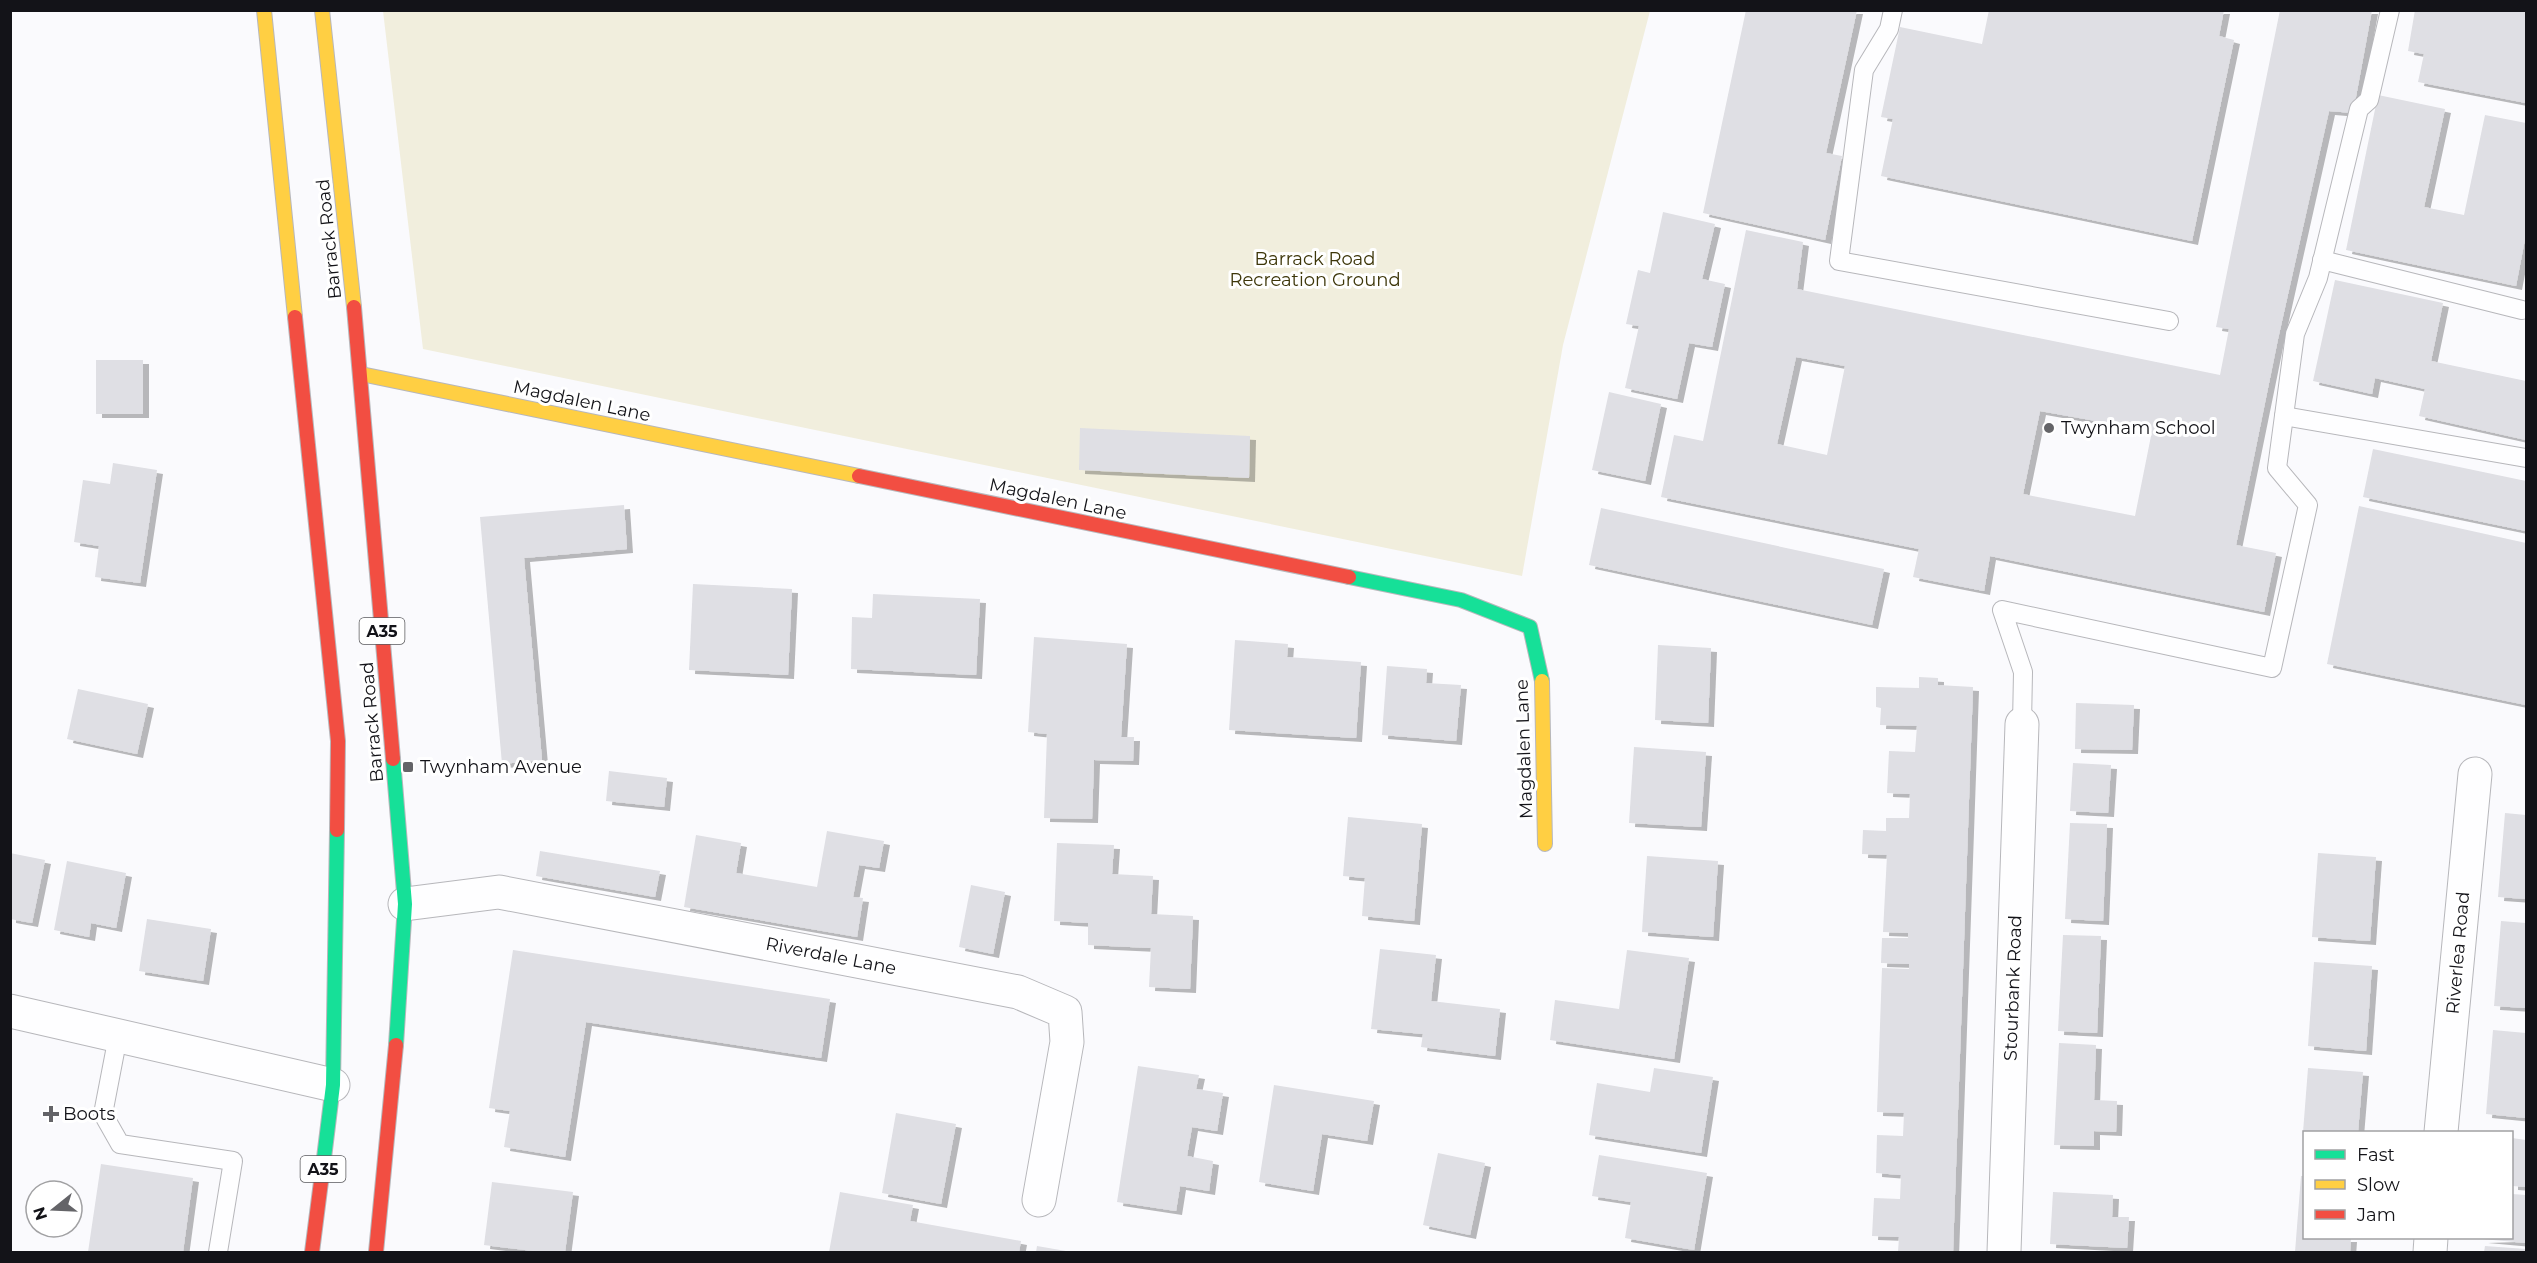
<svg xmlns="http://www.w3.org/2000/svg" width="2537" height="1263" font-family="Montserrat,sans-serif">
<defs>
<filter id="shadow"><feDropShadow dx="6" dy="4" stdDeviation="0" flood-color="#0004"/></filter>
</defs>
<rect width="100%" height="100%" fill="#fafafd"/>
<path fill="#f1eedd" d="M383,11H1650L1563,345L1522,576L423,349Z"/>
<g fill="#dfdfe4" fill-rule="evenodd" filter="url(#shadow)">
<path d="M1746,10H1857L1826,153L1842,156L1825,240L1703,213Z"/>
<path d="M1989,10H2224L2219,36L2234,40L2192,241L1881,176L1893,119L1881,117L1900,27L1982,44Z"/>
<path d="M2280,10H2372L2353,113L2329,111L2278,339L2236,545L2276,553L2264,612L1990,556L1984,591L1913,577L1919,549L1661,497L1674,435L1703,441L1746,230L1803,242L1797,289L2220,375L2229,329L2216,327ZM1796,357L1845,366L1827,455L1777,444ZM2040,411L2152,431L2135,516L2023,494Z"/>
<path d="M2415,10H2526V103L2418,82L2424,54L2408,51Z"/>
<path d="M2378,95L2445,109L2424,207L2464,215L2485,115L2526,123V234L2516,286L2346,250Z"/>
<path d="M1663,212L1715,224L1702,279L1725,284L1712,347L1689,343L1677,399L1625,388L1639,326L1626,324L1638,270L1650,273Z"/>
<path d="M2335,280L2443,303L2431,361L2526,381V440L2419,416L2425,389L2375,378L2372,394L2313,381Z"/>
<rect x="96" y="360" width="47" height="54"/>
<path d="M1609,392L1661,404L1645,481L1592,470Z"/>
<path d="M1080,428L1250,436L1249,478L1079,470Z"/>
<path d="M2373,449L2526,481V531L2363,497Z"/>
<path d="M113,463L157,470L140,583L95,577L99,546L74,542L83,480L110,484Z"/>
<path d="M624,505L627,549L524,558L542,760L502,764L480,517Z"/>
<path d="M2359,506L2526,543V705L2327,664Z"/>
<path d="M1601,508L1884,569L1872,625L1589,565Z"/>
<path d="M693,584L792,589L788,675L689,670Z"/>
<path d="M873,594L980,599L976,675L851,669L852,617L872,618Z"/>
<path d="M1034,637L1127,644L1121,737H1134L1133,761L1094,760L1092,819L1044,818L1047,734L1028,732Z"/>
<path d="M1235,640L1288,644L1287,657L1361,662L1356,738L1229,730Z"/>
<path d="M1658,645L1711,648L1708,723L1655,720Z"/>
<path d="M1387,666L1427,669L1426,683L1461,685L1456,741L1382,735Z"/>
<path d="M1919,677L1938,678V685L1973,687L1953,1252H1898L1899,1237L1872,1236L1874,1198L1900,1199L1901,1175L1876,1173L1877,1135L1903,1136L1904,1113L1877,1112L1882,968L1909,969V964L1881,963L1882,938H1908V933L1883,932L1887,855L1862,854L1863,830L1886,831V818H1909L1910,794L1887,793L1889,751L1915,752L1917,726L1880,725L1881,708L1876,707V687L1919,688Z"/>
<path d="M78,689L148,704L137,754L67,739Z"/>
<path d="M2076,703L2134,705L2132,750L2075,749Z"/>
<path d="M1634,747L1706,752L1701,827L1629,823Z"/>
<path d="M2073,763L2111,765L2108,813L2070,811Z"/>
<path d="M609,771L667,778L664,807L606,801Z"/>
<path d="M2505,813L2526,815V899L2498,897Z"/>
<path d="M1348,817L1422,824L1414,921L1362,916L1365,878L1343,876Z"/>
<path d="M2070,823L2107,824L2103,921L2065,919Z"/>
<path d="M827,831L884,841L879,868L859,865L853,897L863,898L857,937L684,907L696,835L741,843L736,873L817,887Z"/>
<path d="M1057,843L1114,845L1112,874L1153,876L1151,914L1193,916L1190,989L1149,987L1151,948L1088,945V923L1054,921Z"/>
<path d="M540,851L660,871L655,897L536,876Z"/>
<path d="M10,853L45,860L32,923L10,919Z"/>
<path d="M2318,853L2376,857L2370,941L2312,937Z"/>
<path d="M1647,856L1718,861L1713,937L1642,932Z"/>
<path d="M67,861L126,873L116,928L91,923L89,937L54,930Z"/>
<path d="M971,885L1005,892L993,954L959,947Z"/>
<path d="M147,919L211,929L203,981L139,971Z"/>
<path d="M2501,921L2526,923V1008L2494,1006Z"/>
<path d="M2063,935L2101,936L2097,1033L2058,1031Z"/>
<path d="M1380,949L1436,955L1431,1001L1500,1009L1495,1056L1421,1047L1423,1034L1371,1029Z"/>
<path d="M513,950L830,999L821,1058L586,1022L565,1157L504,1147L510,1111L489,1108Z"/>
<path d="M1627,950L1689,958L1674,1059L1550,1040L1555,1000L1619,1009Z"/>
<path d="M2314,962L2372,966L2366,1051L2308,1046Z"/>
<path d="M2493,1030L2526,1033V1118L2486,1114Z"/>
<path d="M2059,1043L2096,1045L2094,1100L2117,1101L2116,1132L2094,1131V1146L2054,1145Z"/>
<path d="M1138,1066L1199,1075L1196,1089L1223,1093L1217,1131L1192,1127L1187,1156L1213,1161L1209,1191L1180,1186L1176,1211L1117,1202Z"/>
<path d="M1654,1068L1713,1077L1701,1153L1589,1135L1597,1083L1650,1092Z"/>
<path d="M2308,1068L2363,1072L2358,1132H2303Z"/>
<path d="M1274,1085L1374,1101L1367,1141L1322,1134L1313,1191L1259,1182Z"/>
<path d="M896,1113L956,1124L941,1204L882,1193Z"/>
<path d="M2512,1138L2526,1140V1187L2512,1186Z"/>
<path d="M1438,1153L1485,1163L1470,1235L1423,1225Z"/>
<path d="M1599,1155L1707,1173L1694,1250L1625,1238L1631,1202L1592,1196Z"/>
<path d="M101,1164L193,1178L183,1252H88Z"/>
<path d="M2301,1176H2304V1238H2351L2350,1252H2295Z"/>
<path d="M492,1182L573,1192L565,1252H541L484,1245Z"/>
<path d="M840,1192L913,1205L910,1221L1021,1241L1019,1252H829Z"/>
<path d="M2053,1192L2113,1195L2112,1217H2129L2127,1248L2050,1244Z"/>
<path d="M2512,1194L2526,1195V1243L2482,1239L2512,1238Z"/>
<path d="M1037,1246L1066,1251V1252H1036Z"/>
<path d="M2485,1246L2526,1249V1252H2484Z"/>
</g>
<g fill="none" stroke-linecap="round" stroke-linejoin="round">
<g stroke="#b7b7bb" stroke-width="20">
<g id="lane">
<path d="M1893,10L1889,29L1864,70L1839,261L2169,321"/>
<path d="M2322,260L2522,310"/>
<path d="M2284,416L2526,458"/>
<path d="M2022,724L2023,672L2002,610L2272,668L2308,505L2277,468L2295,334L2318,278L2359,109L2369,100L2390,10"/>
<path d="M118,1036L103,1114L120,1144L233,1161L218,1252"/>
</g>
</g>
<g stroke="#b7b7bb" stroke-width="35">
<g id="street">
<path d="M405,904L499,892L1018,992L1065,1012L1067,1042L1039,1200"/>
<path d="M10,1011L333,1085"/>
<path d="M2441,1132L2475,774"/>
<path d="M2004,1252L2022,724"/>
<path d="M2430,1252L2431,1238"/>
</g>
</g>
<g stroke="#b7b7bb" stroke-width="16">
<g id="fast">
<path d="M1349,577L1461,600L1530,627L1542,681"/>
<path d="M393,759L405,904L396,1045"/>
<path d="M323,1166L333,1085L337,830"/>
</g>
</g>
<g stroke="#b7b7bb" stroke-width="16">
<g id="slow">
<path d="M264,10L295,317"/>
<path d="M322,10L354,307"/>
<path d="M361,374L859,476"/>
<path d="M1542,681L1545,844"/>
</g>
</g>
<g stroke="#b7b7bb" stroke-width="16">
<g id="jam">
<path d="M354,307L393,759"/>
<path d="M295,317L338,741L337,830"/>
<path d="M859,476L1349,577"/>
<path d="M312,1252L323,1166"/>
<path d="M376,1252L396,1045"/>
</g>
</g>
<use href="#lane" stroke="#fefeff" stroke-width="18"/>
<use href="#street" stroke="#fefeff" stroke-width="33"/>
<use href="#fast" stroke="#16e098" stroke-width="14"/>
<use href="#slow" stroke="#ffcf43" stroke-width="14"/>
<use href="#jam" stroke="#f24e42" stroke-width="14"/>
</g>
<g fill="#646468" stroke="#fff" stroke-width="2">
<circle cx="2049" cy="428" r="6"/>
<rect x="402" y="761" width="12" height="12" rx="3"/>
<path d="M48 1105h6v6h6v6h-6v6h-6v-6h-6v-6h6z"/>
</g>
<g text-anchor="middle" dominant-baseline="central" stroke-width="6" stroke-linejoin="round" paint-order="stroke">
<g fill="#fff" stroke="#5a5a5d" stroke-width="1.5">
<rect x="359.5" y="618" width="45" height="26" rx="4.5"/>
<rect x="300.5" y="1156" width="45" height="26" rx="4.5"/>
</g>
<g font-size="16" font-weight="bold" fill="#131318">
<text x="382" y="631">A35</text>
<text x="323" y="1169">A35</text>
</g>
<g font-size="18" fill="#131318" stroke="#fff">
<text transform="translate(329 239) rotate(-96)">Barrack Road</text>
<text transform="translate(582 401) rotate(12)">Magdalen Lane</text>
<text transform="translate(1058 499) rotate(12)">Magdalen Lane</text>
<text transform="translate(372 722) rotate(-95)">Barrack Road</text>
<text transform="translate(1524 749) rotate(-92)">Magdalen Lane</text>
<text transform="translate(2458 953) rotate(-85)">Riverlea Road</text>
<text transform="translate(831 956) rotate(11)">Riverdale Lane</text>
<text transform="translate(2013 988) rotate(-88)">Stourbank Road</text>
</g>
<g font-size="18" fill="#3d3609" stroke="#fff">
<text x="1315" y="259">Barrack Road<tspan x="1315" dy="21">Recreation Ground</tspan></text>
</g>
<g font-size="18" fill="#131318" stroke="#fff" text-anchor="start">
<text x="2061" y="428">Twynham School</text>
<text x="420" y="767">Twynham Avenue</text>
<text x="63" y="1114">Boots</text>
</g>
</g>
<rect width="2537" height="1263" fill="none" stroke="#131318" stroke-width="24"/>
<rect x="2303" y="1131" width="210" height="108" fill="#ffffff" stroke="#a1a1a3" stroke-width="1.5"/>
<rect x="2315" y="1150" width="30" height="9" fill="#16e098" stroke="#a1a1a3" stroke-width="1.5"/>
<text x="2357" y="1161" font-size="18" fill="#131318">Fast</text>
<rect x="2315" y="1180" width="30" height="9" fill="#ffcf43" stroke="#a1a1a3" stroke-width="1.5"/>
<text x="2357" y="1191" font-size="18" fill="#131318">Slow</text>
<rect x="2315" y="1210" width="30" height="9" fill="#f24e42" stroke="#a1a1a3" stroke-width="1.5"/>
<text x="2357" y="1221" font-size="18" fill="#131318">Jam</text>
<g transform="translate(54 1209) rotate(252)"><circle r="28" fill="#ffffff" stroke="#a1a1a3" stroke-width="1.5"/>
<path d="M0-4.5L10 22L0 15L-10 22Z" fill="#646468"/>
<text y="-9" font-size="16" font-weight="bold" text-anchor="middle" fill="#131318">N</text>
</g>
</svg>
